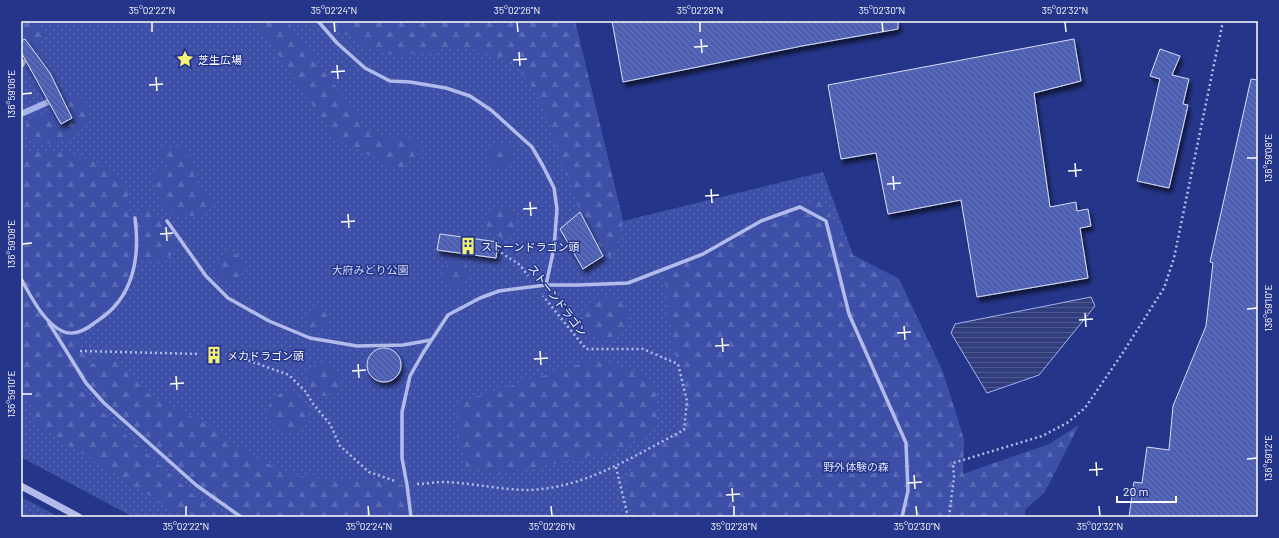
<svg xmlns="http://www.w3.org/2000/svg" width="1279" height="538" font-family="Barlow,'Noto Sans JP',sans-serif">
<defs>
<pattern id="green-dots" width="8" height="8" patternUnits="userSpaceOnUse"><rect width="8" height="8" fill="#3d4fa7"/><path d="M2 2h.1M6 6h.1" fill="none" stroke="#5a69b4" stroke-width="1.8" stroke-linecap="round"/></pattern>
<pattern id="forest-firs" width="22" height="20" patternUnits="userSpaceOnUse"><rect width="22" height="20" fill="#3d4fa7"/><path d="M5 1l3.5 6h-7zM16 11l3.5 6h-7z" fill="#5a69b4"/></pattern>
<pattern id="water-rules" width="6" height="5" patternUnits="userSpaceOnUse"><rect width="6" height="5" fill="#313d7c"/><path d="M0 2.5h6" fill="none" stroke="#505a90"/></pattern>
<pattern id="building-back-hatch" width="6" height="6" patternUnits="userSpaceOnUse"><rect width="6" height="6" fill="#4e5eb0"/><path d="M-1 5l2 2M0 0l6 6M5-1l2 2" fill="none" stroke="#6976bc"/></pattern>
<filter id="shadow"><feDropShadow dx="2.5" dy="4.5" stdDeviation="2" flood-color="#0009"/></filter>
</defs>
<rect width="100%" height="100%" fill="#253589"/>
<g fill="url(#green-dots)">
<path d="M21,21H575L623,221L823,172L853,255L899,279L942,370L964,440L961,517H133L21,457Z"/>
<path d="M21,497L59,517H21Z"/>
</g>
<g fill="url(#forest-firs)">
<path d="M21,21H40L39,24C46,33 43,45 36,53L21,57Z"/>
<path d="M255,21H287L352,108L365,129L390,140L400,136L417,142L422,151L402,168L386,165L357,148L335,139Z"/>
<path d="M325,21H575L623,221L620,239L610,257L603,256L580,212L540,98L520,70L491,52L453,48L395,56L368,47L340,31Z"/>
<path d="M66,95C81,94 91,101 89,116C89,119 88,122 86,125C85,127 82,129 79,131C65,143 44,149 28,137C27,132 24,126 28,121C31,118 41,118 45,115C54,110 57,99 66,95Z"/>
<circle cx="500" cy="156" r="12"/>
<path d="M170,147C183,148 187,149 193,161C198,171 197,175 192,185C205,186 221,200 206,211C197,218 182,216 172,215C162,202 148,189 156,172L163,169H169L160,155L165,149Z"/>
<path d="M35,150C43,149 51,151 60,152C85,156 112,164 125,188C130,197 130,208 130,218H141L142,211L146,208L150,209L163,226L170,230L175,245L169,258L146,262L136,259C127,296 109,319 73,333L90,365L100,359L112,356L146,392L209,426L253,457L295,476L407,485L411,517H241L196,485L124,422L86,383L82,391L131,440L194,495L230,517H184L36,425L27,393L21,378V158L26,152Z"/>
<path d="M821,199L853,255L899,279L942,370L956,413L964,440L963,474L1049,444L1079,425L1045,492L1025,510V517H634L630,503L627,476L641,452L684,430L687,401L671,335L664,270L703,254L761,221Z"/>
<circle cx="501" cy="222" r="15"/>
<circle cx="230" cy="267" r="14"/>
<circle cx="457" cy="274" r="13"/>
<circle cx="605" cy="318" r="22"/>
<circle cx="317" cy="320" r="11"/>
<path d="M596,359L642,374L656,387L658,409L656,426L641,438L615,451L539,467L493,474L467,466L457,438L459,402Z"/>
<circle cx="323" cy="380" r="16"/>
<circle cx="288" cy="412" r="20"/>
</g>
<path fill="url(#water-rules)" stroke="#a6b3ea" d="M1091,297L1095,306L1039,375L987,393L951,333L955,324Z"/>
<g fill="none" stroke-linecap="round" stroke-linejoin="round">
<g stroke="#a6b3ea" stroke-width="6">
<path d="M21,65L23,62"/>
<path d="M21,114L48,102"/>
</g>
</g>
<g fill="url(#building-back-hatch)" stroke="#d6dcf7" filter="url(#shadow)">
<path d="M612,21H898V29L802,46L623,82Z"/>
<path d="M25,39L50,73L72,118L61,124L21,52V41Z"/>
<path d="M1074,39L1081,81L1034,93L1050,207L1076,202L1077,211L1088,209L1091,226L1080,228L1088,278L977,297L961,200L888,214L876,153L841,159L828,85Z"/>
<path d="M1160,49L1180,56L1172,75L1189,79L1183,104L1188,105L1169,188L1137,181L1160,79L1150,76Z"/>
<path d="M1251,79L1258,80V517H1129L1134,482L1142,483L1147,447L1169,450L1173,406L1206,326L1213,263L1210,262Z"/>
<path d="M580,212L603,256L583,269L560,229Z"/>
<path d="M440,234L498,242L496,258L437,250Z"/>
<circle cx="384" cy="365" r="17"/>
</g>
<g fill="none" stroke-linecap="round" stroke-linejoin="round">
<g stroke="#b2bbe9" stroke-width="2.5" stroke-dasharray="2 3" stroke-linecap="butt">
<path d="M497,250L520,265L528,276"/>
<path d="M80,351L200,354"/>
<path d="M229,356L242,358L289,375L306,392L313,404L330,424L340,446L369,472L395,481"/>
<path d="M616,467L628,517"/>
<path d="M417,484C426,484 435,482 444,482C473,483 501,490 529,490C586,488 635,455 684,430L687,401L678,364L643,349H586L543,296"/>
<path d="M949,517L954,477L953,463L1042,436L1067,423L1085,408L1122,354L1164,288L1174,258L1223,21"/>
</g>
<g stroke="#b2bbe9" stroke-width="3.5">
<path d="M318,21L337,43L365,68L390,81L410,82L446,88L470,96L491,110L532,147L543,166L554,188L557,209L554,248L546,285"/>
<path d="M167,221L206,276L228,298L269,321L310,338L357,346L403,345L431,340"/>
<path d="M21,279C31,296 43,322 62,331C72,336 84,331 93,324C100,319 108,314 114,307C136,283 139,249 135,218"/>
<path d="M49,323L86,383L104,403L196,485L241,517"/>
<path d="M411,517L407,485L402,458V412L410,376L423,353L448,315L480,298L499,291L546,285H579L628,283L703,254L761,221L800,207L826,221L849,314L906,443L908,491L902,517"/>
</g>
<path stroke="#b2bbe9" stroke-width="7" d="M21,486L79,517"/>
</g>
<path fill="none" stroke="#fff" stroke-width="1.5" d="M152,22V32M334,22L335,32M517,22L518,32M700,22V32M882,22L883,32M1065,22L1066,32M701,39L702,53M694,47L708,46M519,52L520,66M513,60L527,59M337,65L338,79M331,72L345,71M156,77L157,91M149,85L163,84M22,94L32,93M1247,158H1257M1075,163L1076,177M1068,171L1082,170M893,176L894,190M887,184L901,183M711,189L712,203M705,196L719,195M530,202L531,216M523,209L537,208M348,214L349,228M341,222L355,221M166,227L167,241M160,234L173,233M22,244L32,243M1247,309L1257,308M1085,313L1086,327M1079,320L1093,319M904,326L905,340M897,333L911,332M722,338L723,352M715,346L729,345M540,351L541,365M534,359L548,358M358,364L359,378M352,371L366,370M176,376L177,390M170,384L184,383M22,394H32M1247,459L1257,458M1096,462L1097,476M1089,470L1103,469M914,475L915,489M908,483L922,482M732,488L733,502M726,495L740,494M186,506V516M368,506L369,516M551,506L552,516M734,506V516M916,506L917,516M1099,506L1100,516"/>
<defs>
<g id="sight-bare" transform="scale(1.38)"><path d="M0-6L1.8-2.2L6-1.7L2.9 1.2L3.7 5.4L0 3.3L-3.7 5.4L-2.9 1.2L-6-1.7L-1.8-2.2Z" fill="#f3f276" stroke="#253589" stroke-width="2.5" paint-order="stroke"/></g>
<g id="building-bare" transform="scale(1.38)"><path d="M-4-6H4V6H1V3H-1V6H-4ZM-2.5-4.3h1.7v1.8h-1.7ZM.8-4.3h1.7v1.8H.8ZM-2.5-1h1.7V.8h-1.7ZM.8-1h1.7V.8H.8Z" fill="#f3f276" stroke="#253589" stroke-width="2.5" paint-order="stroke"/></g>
</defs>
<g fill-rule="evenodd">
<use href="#sight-bare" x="185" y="59"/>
<use href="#building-bare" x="468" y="246"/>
<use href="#building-bare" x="214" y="355"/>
</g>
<g text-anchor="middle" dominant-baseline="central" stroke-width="3" stroke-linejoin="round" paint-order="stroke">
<g font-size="11" fill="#fff" stroke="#253589" text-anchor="start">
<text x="198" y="59">芝生広場</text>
<text x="481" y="246">ストーンドラゴン頭</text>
<text x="227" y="355">メカドラゴン頭</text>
</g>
<g font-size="11" fill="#d6dcf7" stroke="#253589">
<text x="370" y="269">大府みどり公園</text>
<text x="856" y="466">野外体験の森</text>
</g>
<g font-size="11" fill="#fff" stroke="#253589">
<text transform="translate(558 300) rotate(52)">ストーンドラゴン</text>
</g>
</g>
<rect width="1279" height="538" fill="none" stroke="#253589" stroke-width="44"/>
<path d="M1117 496v6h59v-6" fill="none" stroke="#ffffff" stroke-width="2"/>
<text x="1123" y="496" font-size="12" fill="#ffffff" stroke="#253589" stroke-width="3" paint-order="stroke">20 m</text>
<rect x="22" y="22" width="1235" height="494" fill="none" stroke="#fff" stroke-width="1.5"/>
<g font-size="10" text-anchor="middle" fill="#fff">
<text x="152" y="14">35°02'22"N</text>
<text x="334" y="14">35°02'24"N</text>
<text x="517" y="14">35°02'26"N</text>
<text x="700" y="14">35°02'28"N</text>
<text x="882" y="14">35°02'30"N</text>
<text x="1065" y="14">35°02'32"N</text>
<text transform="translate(11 94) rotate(-90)" y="4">136°59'06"E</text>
<text transform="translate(1268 158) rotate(-90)" y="4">136°59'08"E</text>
<text transform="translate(11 244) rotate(-90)" y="4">136°59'08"E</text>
<text transform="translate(1268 308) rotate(-90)" y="4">136°59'10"E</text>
<text transform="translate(11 394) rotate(-90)" y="4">136°59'10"E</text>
<text transform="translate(1268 458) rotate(-90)" y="4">136°59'12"E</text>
<text x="186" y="530">35°02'22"N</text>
<text x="369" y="530">35°02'24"N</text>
<text x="552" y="530">35°02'26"N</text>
<text x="734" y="530">35°02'28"N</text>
<text x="917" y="530">35°02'30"N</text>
<text x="1100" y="530">35°02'32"N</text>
</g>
</svg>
